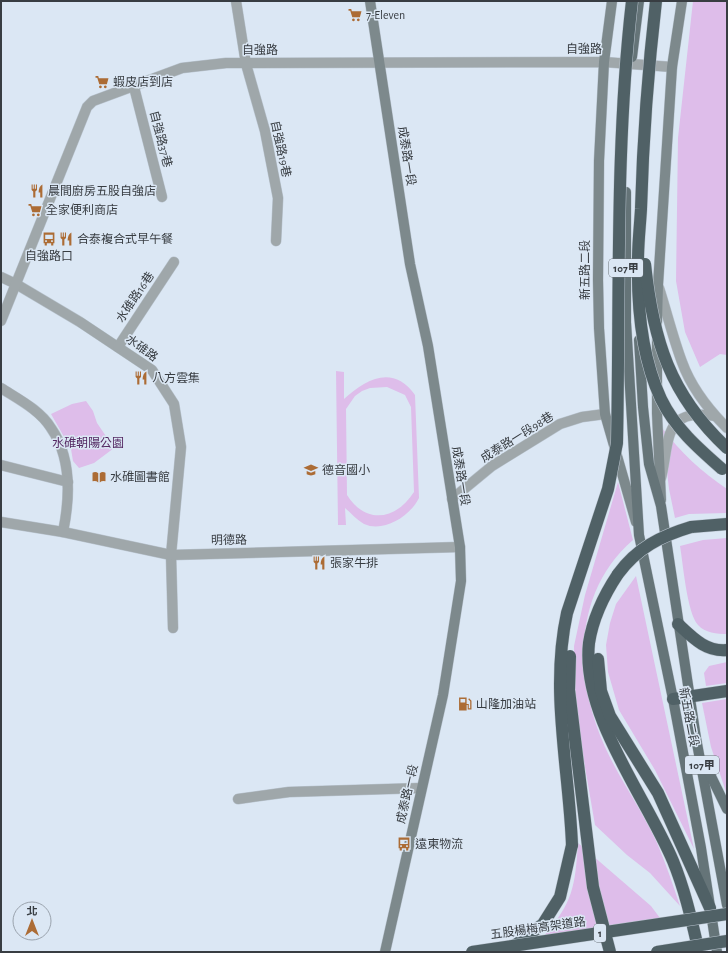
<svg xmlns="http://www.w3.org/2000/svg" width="728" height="953" font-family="'Alegreya Sans','Noto Sans TC',sans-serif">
<rect width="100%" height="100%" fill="#dbe7f4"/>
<g fill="#debdea" fill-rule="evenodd">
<path d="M693,1H727V355L720,354L700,367L685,332L676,281L678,138Z"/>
<path d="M336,371L344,372V399C366,379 393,364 415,395L419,498C410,516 384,533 364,524C357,520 351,513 345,508L346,525H338ZM387,387L405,395L411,407L414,492C396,520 366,525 347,495L346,409L355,396L362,391L370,388Z"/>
<path d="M86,401L93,411L97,423L114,448L94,463L79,468L73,461L71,449L51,414L72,404Z"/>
<path d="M662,428C681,453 701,471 727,489V513L689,514L675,518L669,489Z"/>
<path d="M618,482L633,540C572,593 574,678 605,747C620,780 642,810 657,843C666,864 673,885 680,906L650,873L627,855L595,825L575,709L574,646L585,595Z"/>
<path d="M727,538V634C717,634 705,633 698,625C687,613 683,563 680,546L703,540Z"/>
<path d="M636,576L694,849L655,770L619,710L608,672L606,645L610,623L616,604Z"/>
<path d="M727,662V683L706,686L704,673L709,666Z"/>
<path d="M727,699V795L711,747L702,703Z"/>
<path d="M578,843L651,906L660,918L544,936C573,902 575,887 578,843Z"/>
</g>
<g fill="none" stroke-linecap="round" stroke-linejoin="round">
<g stroke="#bac5d0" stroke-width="11">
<g id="minor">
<path d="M236,1L246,64L265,131L278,198L276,241"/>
<path d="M134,87L162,197"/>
<path d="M1,277L16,284L80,322L152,370L174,404L181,447L171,555L173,628"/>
<path d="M659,288C667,313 673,338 682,362C691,387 709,410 727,428"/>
<path d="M118,347L174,262"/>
<path d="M1,388C18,399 40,410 51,428C72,458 70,498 63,532"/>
<path d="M1,465L68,482"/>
<path d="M661,478C670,442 662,407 715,416"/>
<path d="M452,499L492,466L560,424L582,417L605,414"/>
<path d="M1,522L63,532L171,555L460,547"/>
<path d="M238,799L289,792L421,788"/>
</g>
</g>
<g stroke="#bac5d0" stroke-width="11">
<path id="tertiary" d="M1,321L87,107L93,101L182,68L226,63L604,62L672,67"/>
</g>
<g stroke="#bac5d0" stroke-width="11">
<g id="secondary">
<path d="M370,1L410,264L428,346L460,547L461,581L443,695L385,952"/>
<path d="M612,1L604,62L599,161L598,280L599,328L605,414L636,522"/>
<path d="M657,322L658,285L672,67L682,1"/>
<path d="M657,340V413L661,500"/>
</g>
</g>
<g stroke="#bac5d0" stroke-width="11">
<g id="primary">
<path d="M632,57L639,1"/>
<path d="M626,192V322L639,535L673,699L701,848L717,952"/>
<path d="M639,340L643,407L649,464L661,506L696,738L727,905"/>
<path d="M705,764L727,809"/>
</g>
</g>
<g stroke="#bac5d0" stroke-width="13">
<g id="motorway">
<path d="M691,527L727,524"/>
<path d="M618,574C604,595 593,617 589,643C581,715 646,797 673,861C685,890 692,922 699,952"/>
<path d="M678,624C693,638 706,652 727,650"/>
<path d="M598,659L601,691L610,716L658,793L710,908"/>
<path d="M673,699L727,691"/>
<path d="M513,947L543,924L560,897L572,845"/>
</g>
</g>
<use href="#minor" stroke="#9fa7aa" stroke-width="10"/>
<use href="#tertiary" stroke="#9fa7aa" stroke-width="10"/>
<use href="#secondary" stroke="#7d898c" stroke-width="10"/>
<use href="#primary" stroke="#657478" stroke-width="10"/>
<use href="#motorway" stroke="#506166" stroke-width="12"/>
<g stroke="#bac5d0" stroke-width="13" stroke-linecap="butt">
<g id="motorway-bridge">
<path d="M656,1C648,70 643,139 641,209C640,226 638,243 638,260C637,307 641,356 661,399C675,428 698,448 722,469"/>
<path d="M645,264C653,340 670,395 727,448"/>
<path d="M618,574C637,548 661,536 691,527"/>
<path d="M570,656L569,690L593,887L610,952"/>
<path d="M572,845C569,768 550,690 567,613L608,489L617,443C620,296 615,148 632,1"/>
<path d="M472,952L727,914"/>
<path d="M657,952L727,941"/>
</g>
</g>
<use href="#motorway-bridge" stroke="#506166" stroke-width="12"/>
</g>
<defs>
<g id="supermarket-bare" transform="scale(1.08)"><path d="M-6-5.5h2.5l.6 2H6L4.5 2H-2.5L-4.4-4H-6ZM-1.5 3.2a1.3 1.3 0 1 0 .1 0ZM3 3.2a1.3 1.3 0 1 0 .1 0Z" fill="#ac6c35" stroke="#dbe7f4" stroke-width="2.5" paint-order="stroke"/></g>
<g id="restaurant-bare" transform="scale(1.08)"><path d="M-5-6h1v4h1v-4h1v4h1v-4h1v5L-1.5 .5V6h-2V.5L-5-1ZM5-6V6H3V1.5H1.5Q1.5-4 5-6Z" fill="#ac6c35" stroke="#dbe7f4" stroke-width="2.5" paint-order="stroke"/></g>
<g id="bus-bare" transform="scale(1.08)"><path d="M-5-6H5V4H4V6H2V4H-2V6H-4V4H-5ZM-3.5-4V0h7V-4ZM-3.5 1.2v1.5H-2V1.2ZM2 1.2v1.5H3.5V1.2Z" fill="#ac6c35" stroke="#dbe7f4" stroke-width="2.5" paint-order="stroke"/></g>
<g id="school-bare" transform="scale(1.08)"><path d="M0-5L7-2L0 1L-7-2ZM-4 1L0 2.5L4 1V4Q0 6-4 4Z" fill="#ac6c35" stroke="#dbe7f4" stroke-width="2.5" paint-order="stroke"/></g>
<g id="library-bare" transform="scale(1.08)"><path d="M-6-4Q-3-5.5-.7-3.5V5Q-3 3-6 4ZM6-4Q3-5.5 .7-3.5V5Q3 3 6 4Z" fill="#ac6c35" stroke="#dbe7f4" stroke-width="2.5" paint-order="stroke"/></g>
<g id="fuel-bare" transform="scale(1.08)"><path d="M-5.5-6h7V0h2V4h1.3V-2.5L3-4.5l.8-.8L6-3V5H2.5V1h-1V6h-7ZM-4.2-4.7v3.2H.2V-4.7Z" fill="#ac6c35" stroke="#dbe7f4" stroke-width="2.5" paint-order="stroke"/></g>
</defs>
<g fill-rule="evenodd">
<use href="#supermarket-bare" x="355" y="15"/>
<use href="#supermarket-bare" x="102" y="82"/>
<use href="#restaurant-bare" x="37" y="191"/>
<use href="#supermarket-bare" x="35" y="210"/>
<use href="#bus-bare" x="49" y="239"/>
<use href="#restaurant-bare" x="66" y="239"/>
<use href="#restaurant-bare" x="141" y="378"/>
<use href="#school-bare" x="311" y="470"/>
<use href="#library-bare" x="99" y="477"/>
<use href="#restaurant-bare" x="319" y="563"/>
<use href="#fuel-bare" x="465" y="704"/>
<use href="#bus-bare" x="404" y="844"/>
</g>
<g text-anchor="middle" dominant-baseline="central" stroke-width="3" stroke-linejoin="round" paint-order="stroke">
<g fill="#dbe7f4" stroke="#697077" stroke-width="1">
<rect x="609" y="259" width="34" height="18" rx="3"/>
<rect x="685" y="756" width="34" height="18" rx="3"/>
<rect x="594" y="924" width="12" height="18" rx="3"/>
</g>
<g font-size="11" font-weight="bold" fill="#383d42">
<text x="626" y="268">107甲</text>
<text x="702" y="765">107甲</text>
<text x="600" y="933">1</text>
</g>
<g font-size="12" fill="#383d42" stroke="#dbe7f4" text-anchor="start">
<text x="366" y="15">7-Eleven</text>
<text x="113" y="82">蝦皮店到店</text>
<text x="48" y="191">晨間廚房五股自強店</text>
<text x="46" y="210">全家便利商店</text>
<text x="77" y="239">合泰複合式早午餐</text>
<text x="49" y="256" text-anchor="middle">自強路口</text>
<text x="152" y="378">八方雲集</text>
<text x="322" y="470">德音國小</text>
<text x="110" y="477">水碓圖書館</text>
<text x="330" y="563">張家牛排</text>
<text x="476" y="704">山隆加油站</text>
<text x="415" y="844">遠東物流</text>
</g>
<g font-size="12" fill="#383d42" stroke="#dbe7f4">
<text x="584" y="49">自強路</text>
<text x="260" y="50">自強路</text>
<text transform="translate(161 139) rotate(76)">自強路37巷</text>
<text transform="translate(281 149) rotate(78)">自強路19巷</text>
<text transform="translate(407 156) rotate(81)">成泰路一段</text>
<text transform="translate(585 270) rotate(-90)">新五路二段</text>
<text transform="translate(135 297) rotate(-56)">水碓路16巷</text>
<text transform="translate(142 348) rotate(36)">水碓路</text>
<text transform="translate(517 437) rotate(-32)">成泰路一段98巷</text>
<text transform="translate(461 476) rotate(81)">成泰路一段</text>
<text transform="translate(229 540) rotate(-1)">明德路</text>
<text transform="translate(689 717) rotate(79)">新五路二段</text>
<text transform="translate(407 794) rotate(-77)">成泰路一段</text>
<text transform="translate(538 928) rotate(-8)">五股楊梅高架道路</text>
</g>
<g font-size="12" fill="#542862" stroke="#dbe7f4">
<text x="88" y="443">水碓朝陽公園</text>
</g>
</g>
<rect width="728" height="953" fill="none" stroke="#383d42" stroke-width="4"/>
<g transform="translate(32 921)"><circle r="19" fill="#dbe7f4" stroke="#9aa3ad"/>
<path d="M0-3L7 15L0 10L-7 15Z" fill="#ac6c35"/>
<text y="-6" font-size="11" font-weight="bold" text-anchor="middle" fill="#383d42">北</text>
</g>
</svg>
